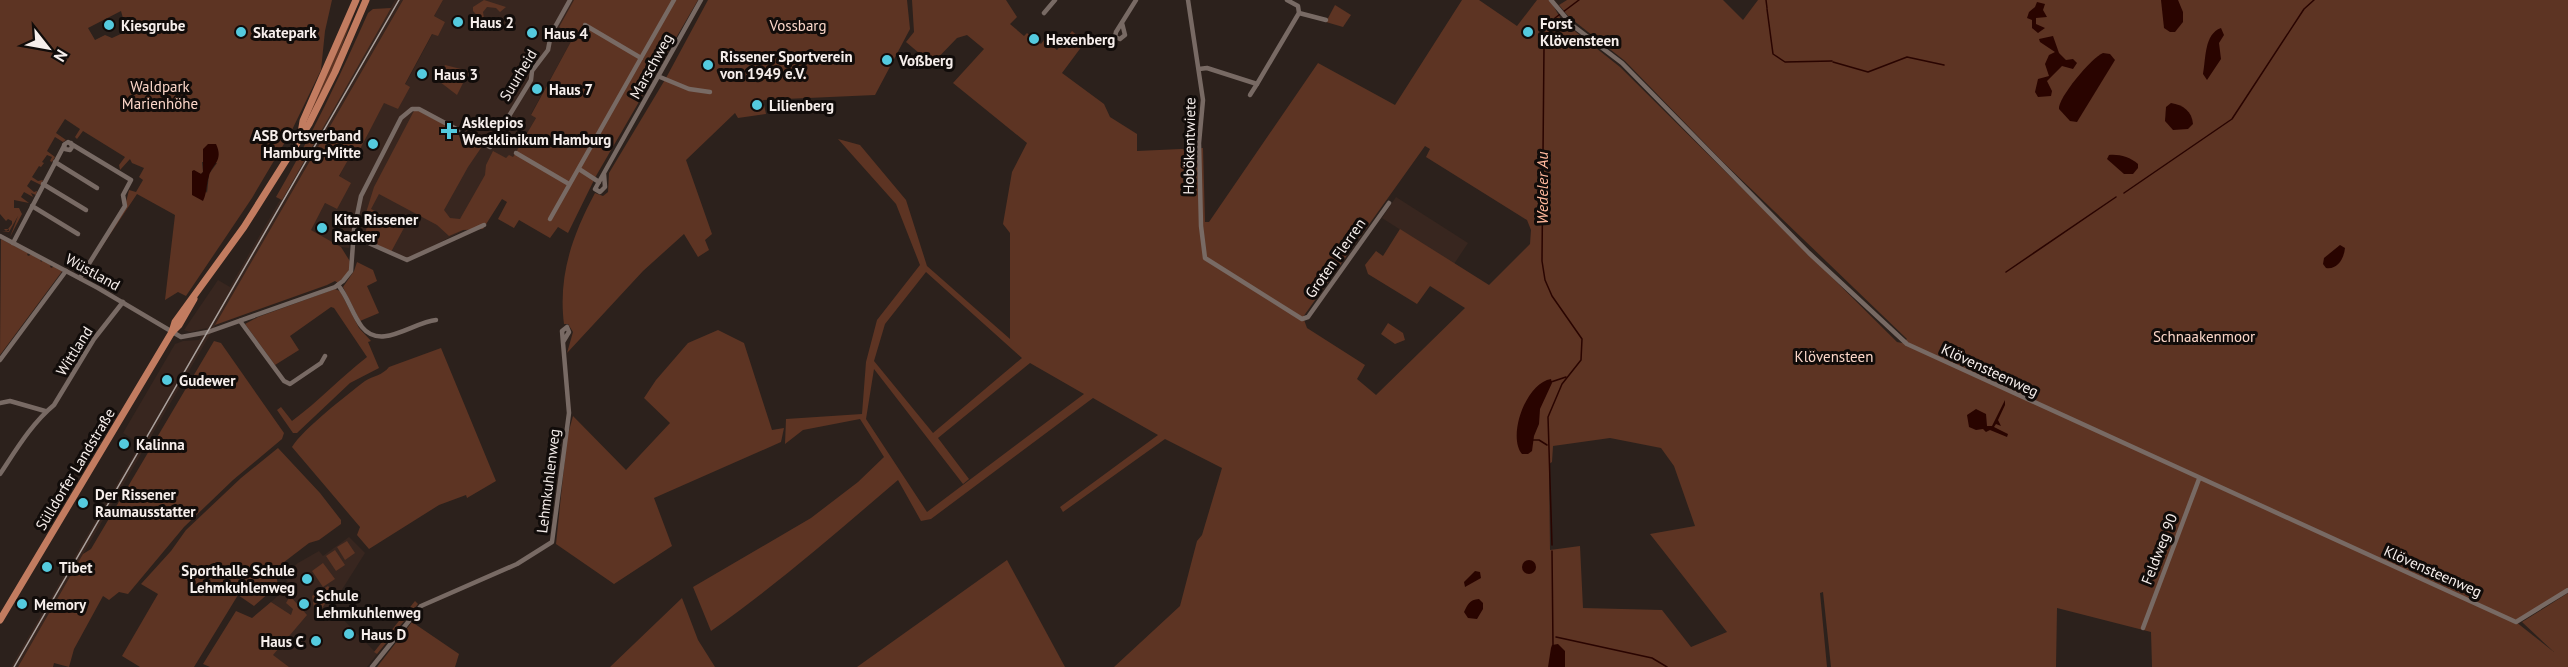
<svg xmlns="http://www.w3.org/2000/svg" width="2568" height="667" font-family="'PT Sans',sans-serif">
<rect width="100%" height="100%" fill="#2c211c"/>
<g fill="#38261f">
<path d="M395,0H403L18,667H11L140,444L123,433L175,344L183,341L199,340L207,328L190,332L184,330L218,280L230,287Z"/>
<path d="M443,0H574L559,27L574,36L531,114L536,118L472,226L407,259L364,238L350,239L349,248L341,247L310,230L325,203L337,209L339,177L348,159H355L384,102L398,109L409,87L405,85L433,33L445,22L434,16Z"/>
<path d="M1396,197L1468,243L1454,264L1382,218Z"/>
<path d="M349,537L365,553L331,607L377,654L367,667H289L272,655L290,615L271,602L290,585L283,575L298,563L319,551L323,556Z"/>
</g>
<g fill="#5d3423" fill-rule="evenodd">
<path d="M0,0H332L325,31L321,70L291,132L252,198L186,296L178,292L165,300L175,215L137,194L83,275L126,202L129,190L136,192L143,180L139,177L144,168L132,163L130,159L120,170L119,165L125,157L83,131L77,139L75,137L80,129L65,119L56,133L66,140L63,142L55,137L47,151L55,157L52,162L50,161L52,157L47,155L42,162L44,163L41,167L39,166L32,177L38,181L43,180L41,185L31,180L27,186L34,192L37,191L36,195L31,193L33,197L24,192L21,197L29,203L14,200V208H19L22,214L10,237L18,216L9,232H2L9,231V229L6,231L4,229H8L12,224V221L8,219L6,221L0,214ZM121,11L126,29L123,33L112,38L105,35L95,40L88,28ZM202,162L217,163L209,174L207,193L195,172L201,174L203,172Z"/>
<path d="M403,0H443L434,16L445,22L438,36L432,34L405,84L410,87L398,109L384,103L355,159L348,160L339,176L351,183L337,209L325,203L311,230L341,247L351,263L348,273L338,283L335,281L327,285L215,325Z"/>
<path d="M484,0L506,7L500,12L496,8L487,7L483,12L485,24L473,11V7Z"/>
<path d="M574,0H698L596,176L568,233L558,227L550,238L519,220L514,228L498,219L507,202L502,199L483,229L463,230L449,236L437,225L379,194L371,209L405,226L391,252L364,238L369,218L365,216L374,187L415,109L483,145L468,167L444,210L450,218L460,219L485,175L486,165L493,151L506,158L509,155L513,157L536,118L531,115L574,36L559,27Z"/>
<path d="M708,0H907L910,29L875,95L763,100L766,114L738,118L735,113L686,160L712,234L705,240L709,250L698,257L684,234L643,271L567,353L573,332L568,324H564C558,276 572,236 595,193L603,196L608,192L609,173L666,78Z"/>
<path d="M912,0H1006L1017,17L1010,24L1024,36L1027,33L1041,44L1044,40L1057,50L1072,31L1085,42L1062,73L1104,104L1110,117L1137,134V151L1203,148L1205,222H1209L1318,63L1395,105L1462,0H1479L1517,26L1537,0H1550L1562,21L1620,67L1897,342L1902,343L1907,339L1722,161L1625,61L1569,17L1559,5L1567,0H1723L1743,20L1758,0H2568V590L2516,622L2554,652L2522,622L2568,593V667H2152L2151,632L2057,608L2056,667H1831L1823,592L1820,593L1827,667H1114L1180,606L1197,541L1202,535L1222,468L1165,439L1063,512L1060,507L1158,435L1093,398L931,519L921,521L898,480C837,532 777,585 711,631L693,587L811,518L858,482L884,457L860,419L803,430L785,444L786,419L862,414L866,362L877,320L920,265L896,204L838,139L860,145L906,200L927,266L1010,339V233L1003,224L1012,172L1027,143L953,83L984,49L967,35L957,38L932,64L906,42L914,32ZM1425,146L1430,149L1426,157L1527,220L1531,230L1530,244L1489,285L1400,229L1383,256L1376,251L1365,265L1368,274L1417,304L1430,286L1465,308L1376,395L1357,379L1365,365L1307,328L1303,317ZM926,272L1022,358L933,433L874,361L885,324ZM1030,363L1084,394L927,512L866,419L874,369L963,484L969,479L938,438ZM1610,438L1661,448L1674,466L1695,526L1650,534L1727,632L1691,647L1662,610L1583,608L1580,546L1550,550L1549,464L1552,462L1553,446Z"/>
<path d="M358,3L334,67L307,123L302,130Z"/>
<path d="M1335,5L1351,15L1343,27L1326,22Z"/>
<path d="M391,8L282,200L276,197C311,137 340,76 368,13L373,9Z"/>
<path d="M445,65L469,71L457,95L440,82L438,78Z"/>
<path d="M1,239L28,253L27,255L29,256L31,254L40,258L41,262L43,260L51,264L50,267L52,268L54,265L63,270L0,355Z"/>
<path d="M357,262L373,270L377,281L367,286L379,313L360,321L343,287L354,271Z"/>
<path d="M335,289L340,291L359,328L371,341L368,342L379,368L350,383L297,433H293L277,410L281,407L292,421C319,401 341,377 367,357L334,308L331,307L290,336L299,350L275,365L245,324L258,317Z"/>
<path d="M1388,323L1403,333L1405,340L1395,344L1381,334Z"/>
<path d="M718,330L744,343L772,430L784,428L781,442L654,498L672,546L614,584L556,544L567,438L573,416L626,470L670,423L644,398L656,380L688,343Z"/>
<path d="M214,341L221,343L284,433L282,439L233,480L184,527L128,594L119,592L109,600L103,596L74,649L69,667L54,663L53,667H18L83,554L91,549Z"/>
<path d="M441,348L496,481L467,498L466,495L439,505L369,549L357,535L360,527L292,447C303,429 347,395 365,381C373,376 383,375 389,367Z"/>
<path d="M278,448L320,493L341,520V524L319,540L309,543L275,569L278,585L254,606L238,595L194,667H140L122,656L158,594L141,584L171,551L186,530L241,478Z"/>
<path d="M347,541L355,553L345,560L337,547Z"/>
<path d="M335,550L345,565L336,571L326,556Z"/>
<path d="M1007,560L1065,667H857Z"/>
<path d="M323,563L335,579L323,587L312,571Z"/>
<path d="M328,586L333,592L320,611L314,608L312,596Z"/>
<path d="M290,596L307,615L273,655L289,667H210L203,664L236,611L252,618L271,602L291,615L293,609L286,603Z"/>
<path d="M682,598L698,640L715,667H610Z"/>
<path d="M415,601L418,604L377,654L374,652Z"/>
<path d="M412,622L459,654L455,667H377Z"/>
</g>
<g fill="#290400">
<path d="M2161,0H2178L2183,12V22L2175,32H2170L2164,28Z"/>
<path d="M2037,2L2045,4L2043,10L2047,17L2036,18V24L2045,28L2038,33L2032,28V20L2027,18L2029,12L2035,7Z"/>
<path d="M2221,28L2224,35L2219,43L2221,59L2207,80L2203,74C2206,59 2204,34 2221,28Z"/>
<path d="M2053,36L2059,53L2066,60L2073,59L2077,63L2073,69L2062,66L2047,81L2052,91L2051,96L2038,97L2035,92L2038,79L2049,76L2045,64L2049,55L2055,52L2040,42L2039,39Z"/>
<path d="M2103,53L2110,54L2115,60L2077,122L2070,121L2059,109C2057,99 2092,57 2103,53Z"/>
<path d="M2171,103C2183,105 2192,111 2193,124L2188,129L2173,130L2165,121L2166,107Z"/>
<path d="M208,144H216C224,161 212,164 209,176C206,185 207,193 203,201L192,195V171L194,170L201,174L203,172V149Z"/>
<path d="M2109,155C2119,154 2130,157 2138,164V168L2133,174H2124L2107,159Z"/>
<path d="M2340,245L2345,248C2344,259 2337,270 2326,268L2323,264L2324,258Z"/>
<path d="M1551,379L1552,383L1540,409L1539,424L1534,436L1532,451L1528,454H1522C1507,436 1526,383 1551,379Z"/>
<path d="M2005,400V405L1998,420L2001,426L1996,424L1994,427L2008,434L2007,437L1990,430L1986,432L1983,429L1976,430L1969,427L1967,415L1976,409L1986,414L1987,426H1992Z"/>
<circle cx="1529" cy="567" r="7"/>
<path d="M1475,571L1480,572L1481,578L1465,587L1464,582Z"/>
<path d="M1479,599L1483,603V609L1477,619L1468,618L1464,612C1468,604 1469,600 1479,599Z"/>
<path d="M1558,644L1565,651V667H1548L1551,648L1552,645Z"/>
</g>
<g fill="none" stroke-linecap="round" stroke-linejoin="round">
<g stroke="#290400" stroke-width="1.5">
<path d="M1766,0L1767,8"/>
<path d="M1767,9L1773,54L1785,62L1832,61"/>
<path d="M1833,62L1868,72L1907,57L1944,65"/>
<path d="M2124,193L2232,119L2304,9L2314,0"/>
<path d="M2006,272L2116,197"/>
<path d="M1551,382L1566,377"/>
<path d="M1533,440H1539L1547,445"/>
<path d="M1552,545L1548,417L1562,384L1581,360L1582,339L1552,296L1545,280L1542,261L1544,47L1555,18L1579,0"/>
<path d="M1552,551L1553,646"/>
<path d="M1556,637L1652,658L1667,667"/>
</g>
<g stroke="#786a64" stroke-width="4.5">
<path d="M1188,0L1203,100L1199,143L1201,226L1205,258L1302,319L1308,317L1389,203"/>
<path d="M1551,0L1572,25L1622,63L1809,253L1907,344L2516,622L2568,590"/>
<path d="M1044,13L1055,0"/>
<path d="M1299,13L1326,20"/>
<path d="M1122,23L1125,35L1120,39L1115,37L1116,32L1136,0"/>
<path d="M641,58L674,0"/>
<path d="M1199,69L1207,68L1257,84L1299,13L1298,6L1287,0"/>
<path d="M660,77L689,89L710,92"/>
<path d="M1250,95L1257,84"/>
<path d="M64,145L65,149L70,150L72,147L71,143"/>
<path d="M516,153L569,184"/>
<path d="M55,162L97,188"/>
<path d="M579,169L599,182"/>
<path d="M604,174L605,187L600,192L595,189L701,0"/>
<path d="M43,184L86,210"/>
<path d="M32,206L78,234"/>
<path d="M550,219L641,58L585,25"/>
<path d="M0,236L98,288L181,337L208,332L335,287L343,281L351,271L354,230L361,196L401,118L412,109H419L490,147L531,80L532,71L548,50L551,34L570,0"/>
<path d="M353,240L364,241L407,260L484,225"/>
<path d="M13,243L65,144L68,142L131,180L123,195L125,206L80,278"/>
<path d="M338,285C348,297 352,314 362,327C381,351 413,322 436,320"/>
<path d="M240,321L284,381L290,384L321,363L325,356"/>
<path d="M0,360L66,271"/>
<path d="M0,403L10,401L45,411"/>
<path d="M0,474C16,450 32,423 54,405L94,339L123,302"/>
<path d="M2143,628L2199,479"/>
<path d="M372,667L421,606L517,564L552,542L569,413L562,331L567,327L569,332L563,342"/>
</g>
<g stroke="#c27c60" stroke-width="7">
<path d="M301,133L303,121L356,0"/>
<path d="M172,332L179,325L194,299"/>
<path d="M0,620L172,332L175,322L244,227L309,124L335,72L366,0"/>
</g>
<path stroke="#aba29e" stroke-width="1.5" d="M14,667L399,0"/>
</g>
<g fill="#54cade" stroke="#110c0a" stroke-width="2">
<circle cx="458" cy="22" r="6"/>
<circle cx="109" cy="25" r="6"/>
<circle cx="241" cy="32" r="6"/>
<circle cx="1528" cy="32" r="6"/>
<circle cx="532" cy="33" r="6"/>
<circle cx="1034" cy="39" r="6"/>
<circle cx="887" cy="60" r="6"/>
<circle cx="708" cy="65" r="6"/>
<circle cx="422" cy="74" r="6"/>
<circle cx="537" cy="89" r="6"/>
<circle cx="757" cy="105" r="6"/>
<path d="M446 122h6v6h6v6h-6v6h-6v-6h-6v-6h6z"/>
<circle cx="373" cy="144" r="6"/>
<circle cx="322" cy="228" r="6"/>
<circle cx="167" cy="380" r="6"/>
<circle cx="124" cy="444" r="6"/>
<circle cx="83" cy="503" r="6"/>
<circle cx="47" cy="567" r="6"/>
<circle cx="307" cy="579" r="6"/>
<circle cx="22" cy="604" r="6"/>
<circle cx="304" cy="604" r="6"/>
<circle cx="349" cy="634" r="6"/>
<circle cx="316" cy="641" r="6"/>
</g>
<g text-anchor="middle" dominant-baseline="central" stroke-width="6" stroke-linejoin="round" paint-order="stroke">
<g font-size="15" font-weight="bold" fill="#f6eeeb" stroke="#110c0a" text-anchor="start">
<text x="470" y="22">Haus 2</text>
<text x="1540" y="23">Forst<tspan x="1540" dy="17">Klövensteen</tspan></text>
<text x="121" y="25">Kiesgrube</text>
<text x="253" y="32">Skatepark</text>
<text x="544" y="33">Haus 4</text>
<text x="1046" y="39">Hexenberg</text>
<text x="720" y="56">Rissener Sportverein<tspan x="720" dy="17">von 1949 e.V.</tspan></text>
<text x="899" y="60">Voßberg</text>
<text x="434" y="74">Haus 3</text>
<text x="549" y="89">Haus 7</text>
<text x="769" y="105">Lilienberg</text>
<text x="462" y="122">Asklepios<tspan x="462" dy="17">Westklinikum Hamburg</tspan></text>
<text x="361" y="135" text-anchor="end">ASB Ortsverband<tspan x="361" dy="17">Hamburg-Mitte</tspan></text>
<text x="334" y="219">Kita Rissener<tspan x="334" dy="17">Racker</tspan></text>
<text x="179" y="380">Gudewer</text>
<text x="136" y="444">Kalinna</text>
<text x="95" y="494">Der Rissener<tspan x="95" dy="17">Raumausstatter</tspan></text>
<text x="59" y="567">Tibet</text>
<text x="295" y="570" text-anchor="end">Sporthalle Schule<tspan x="295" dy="17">Lehmkuhlenweg</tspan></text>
<text x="316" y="595">Schule<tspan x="316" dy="17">Lehmkuhlenweg</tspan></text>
<text x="34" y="604">Memory</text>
<text x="361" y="634">Haus D</text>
<text x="304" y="641" text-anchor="end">Haus C</text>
</g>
<g font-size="15" fill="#fcd7c9" stroke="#110c0a">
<text x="798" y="25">Vossbarg</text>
<text x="160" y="86">Waldpark<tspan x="160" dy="17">Marienhöhe</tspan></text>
<text x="2204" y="336">Schnaakenmoor</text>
<text x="1834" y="356">Klövensteen</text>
</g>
<g font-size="15" fill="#f6eeeb" stroke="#110c0a">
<text transform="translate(651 66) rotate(-61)">Marschweg</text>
<text transform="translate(518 75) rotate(-59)">Suurheid</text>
<text transform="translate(1189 146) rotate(-89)">Hobökentwiete</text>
<text transform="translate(1335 258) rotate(-55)">Groten Flerren</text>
<text transform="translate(93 272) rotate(29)">Wüstland</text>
<text transform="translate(74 351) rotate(-58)">Wittland</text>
<text transform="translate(1990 370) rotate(25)">Klövensteenweg</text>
<text transform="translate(75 469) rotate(-59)">Sülldorfer Landstraße</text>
<text transform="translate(548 481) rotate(-83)">Lehmkuhlenweg</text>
<text transform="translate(2159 549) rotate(-69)">Feldweg 90</text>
<text transform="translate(2433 571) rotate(24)">Klövensteenweg</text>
</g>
<g font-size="16" font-style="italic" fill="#ffb89c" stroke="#110c0a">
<text transform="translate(1542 188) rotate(-90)">Wedeler Au</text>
</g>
</g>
<g transform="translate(48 48) rotate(121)" stroke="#110c0a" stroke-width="4.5" paint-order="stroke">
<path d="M0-4.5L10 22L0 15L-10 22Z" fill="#f6eeeb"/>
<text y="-9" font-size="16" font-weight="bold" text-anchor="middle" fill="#f6eeeb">N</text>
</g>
</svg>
